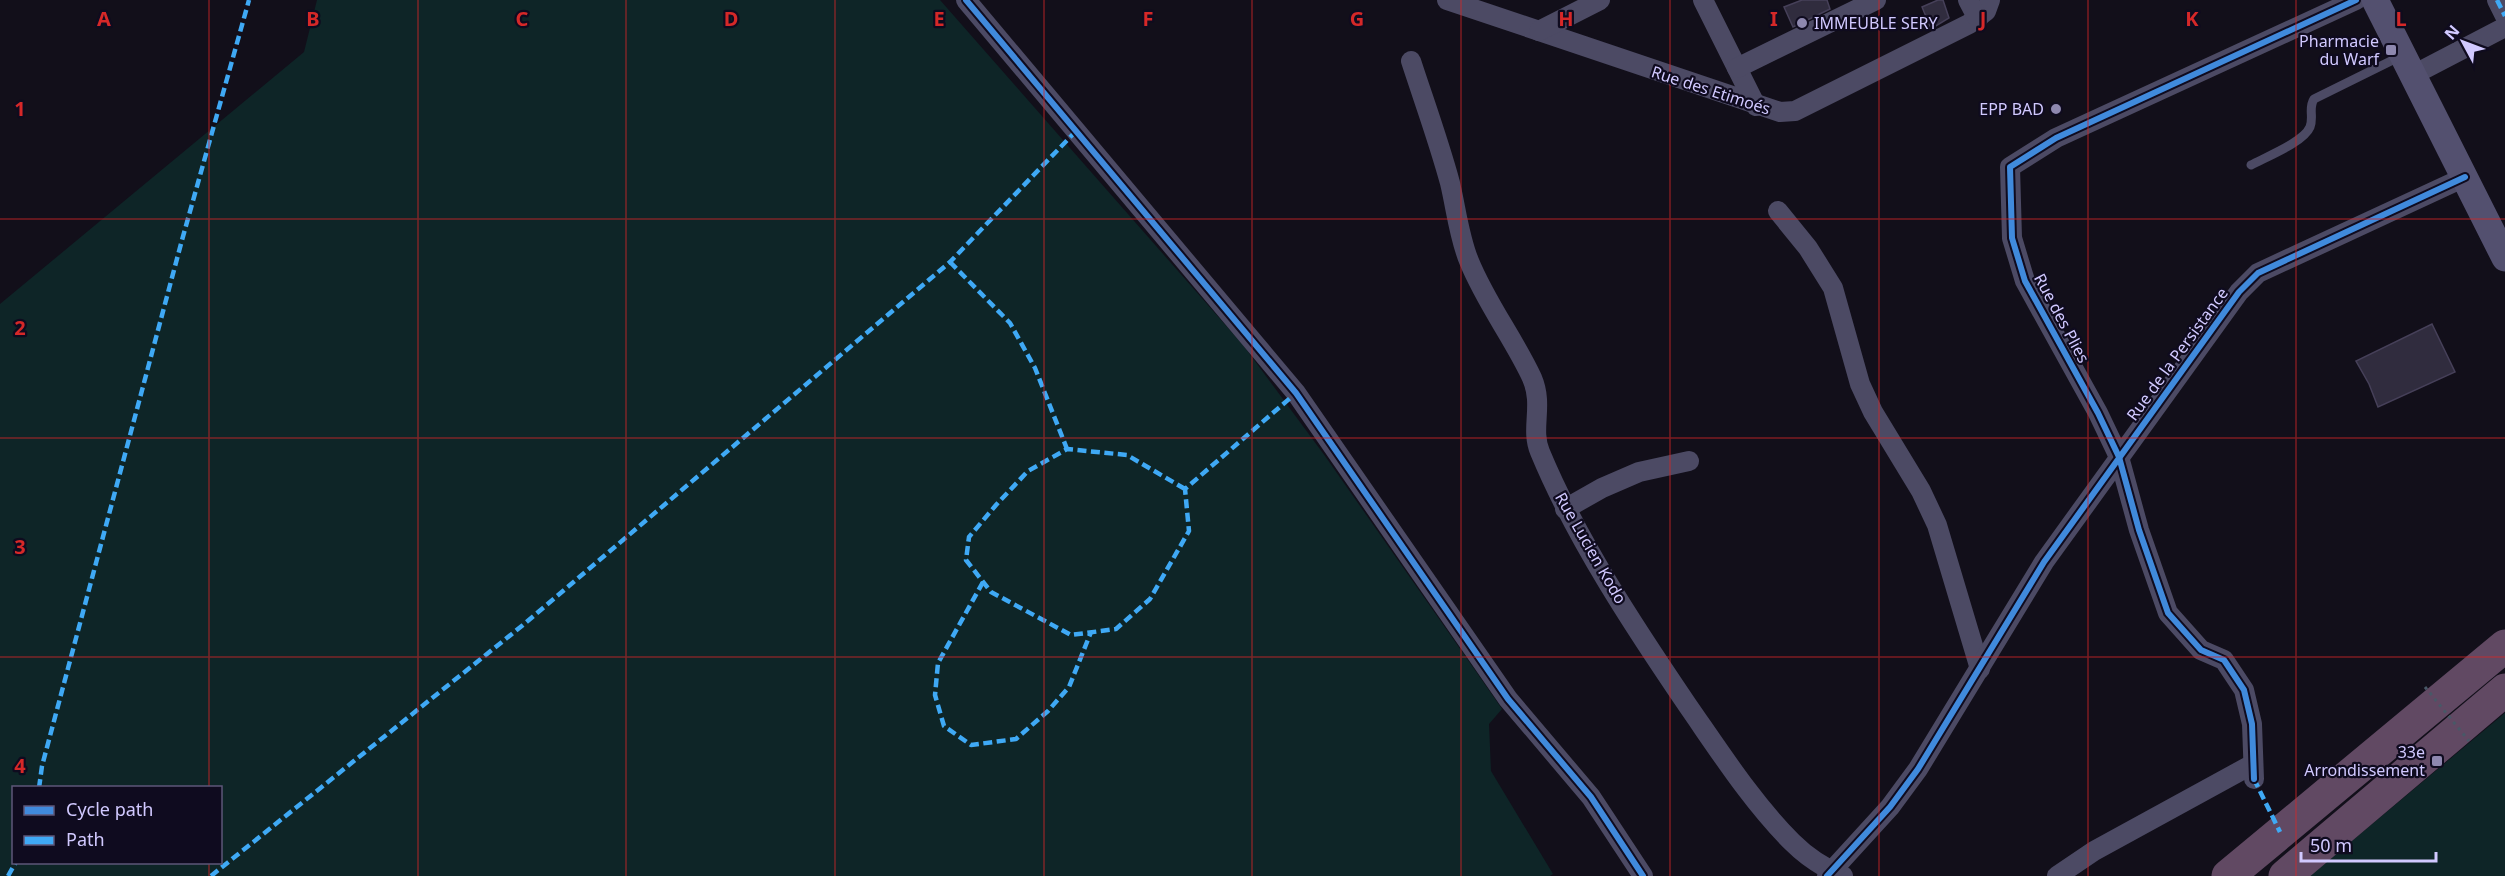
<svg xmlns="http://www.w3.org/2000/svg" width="2505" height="876" font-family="'Noto Sans',sans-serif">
<rect width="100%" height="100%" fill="#120f1a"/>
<g fill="#0e2527" fill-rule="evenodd">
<path d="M317,0H940L1243,345L1325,456L1477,673L1502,709L1489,724L1491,771L1553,874L1550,876H0V304L304,52ZM14,788H220V862H14Z"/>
<path d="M2505,713V876H2310Z"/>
</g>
<g fill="#302c3e" stroke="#464059" stroke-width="1.5">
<path d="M1802,0H1827L1830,9L1793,27L1784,7Z"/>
<path d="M1938,0H1943L1949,18L1931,29L1922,7Z"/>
<path d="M2432,324L2455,372L2378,407L2369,384L2356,361Z"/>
</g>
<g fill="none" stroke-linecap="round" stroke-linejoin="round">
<path stroke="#4c4a64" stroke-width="9" d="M2251,165C2266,157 2304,142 2310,127C2314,117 2308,108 2314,99L2401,56"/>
<g stroke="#4c4a64" stroke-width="20">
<path d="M966,0L1296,393L1508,699L1591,797L1643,876"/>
<path d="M1447,0L1780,112L1795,111L1969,24L1986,11L1990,0"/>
<path d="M1703,0L1756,106"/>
<path d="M1968,0L1978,19"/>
<path d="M2497,0L2505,16"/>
<path d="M1539,31L1600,0"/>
<path d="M1411,61C1424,101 1439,142 1450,183C1456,208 1459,237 1469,261C1486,303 1514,339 1532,378C1544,406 1530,428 1540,452C1576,539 1635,628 1688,706C1720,752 1752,802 1792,842C1806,856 1824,868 1843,876"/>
<path d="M1737,68L1876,0"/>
<path d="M2413,75L2505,27"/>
<path d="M1778,211L1808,248L1833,288L1860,384L1873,412L1921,491L1937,525L1980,669"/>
<path d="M1565,509L1602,488L1639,472L1689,461"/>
<path d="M2254,779L2252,724L2244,690L2224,660L2201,650L2168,613L2139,530L2119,457L2098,413L2025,281L2012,238L2010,167L2056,138L2356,0"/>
<path d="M1827,876L1890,807L1918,769L2044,562L2239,292L2258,273L2465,177"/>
<path d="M2057,876L2094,851L2253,764"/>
</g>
<path stroke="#53506f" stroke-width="27" d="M2375,0L2505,258"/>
<g stroke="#614963" stroke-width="33">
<path d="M2228,876L2505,646"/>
<path d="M2285,876L2505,690"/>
</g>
<path stroke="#485867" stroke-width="3" stroke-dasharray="3 4.5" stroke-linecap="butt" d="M2425,687L2469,741"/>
<g stroke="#3fa9f5" stroke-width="4.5" stroke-dasharray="9 4.5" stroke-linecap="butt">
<path d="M2497,0L2505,16"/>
<path d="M950,262L1010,323L1035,368L1067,449"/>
<path d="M1185,489L1127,455L1067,449L1028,471L996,505L969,537L966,560L991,592L1071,635L1116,629L1150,599L1189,531L1185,489L1296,393"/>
<path d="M983,582L938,663L935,695L944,726L971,745L1016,739L1048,711L1069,687L1091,632"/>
<path d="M2254,779L2280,832"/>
<path d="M39,788L42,766L182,240L249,0"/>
<path d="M8,876L16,862"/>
<path d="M211,876L523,625L950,262L1076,131"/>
</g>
<g stroke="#0f0b1f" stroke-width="10">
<g id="cycleway">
<path d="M966,0L1296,393L1508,699L1591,797L1643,876"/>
<path d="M2254,779L2252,724L2244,690L2224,660L2201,650L2168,613L2139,530L2119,457L2098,413L2025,281L2012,238L2010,167L2056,138L2356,0"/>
<path d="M1827,876L1890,807L1918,769L2044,562L2239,292L2258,273L2465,177"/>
</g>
</g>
<use href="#cycleway" stroke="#408adc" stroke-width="6"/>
</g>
<path fill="none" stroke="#d62828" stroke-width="1.5" stroke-opacity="0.55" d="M209,0V788M418,0V876M626,0V876M835,0V876M1044,0V876M1252,0V876M1461,0V876M1670,0V876M1879,0V876M2088,0V876M2296,0V876M0,219H2505M0,438H2505M0,657H2505M209,862V876"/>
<g fill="#8e88af" stroke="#0f0b1f" stroke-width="2">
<circle cx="1802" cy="23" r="6"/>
<rect x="2385" y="44" width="12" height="12" rx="3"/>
<circle cx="2056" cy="109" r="6"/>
<rect x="2431" y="755" width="12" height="12" rx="3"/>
</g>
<g text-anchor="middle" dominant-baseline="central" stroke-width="4.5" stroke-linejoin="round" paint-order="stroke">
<g font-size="16" fill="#d1c9ff" stroke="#0f0b1f" text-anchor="end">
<text x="1814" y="23" text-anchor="start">IMMEUBLE SERY</text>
<text x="2379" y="41">Pharmacie<tspan x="2379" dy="18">du Warf</tspan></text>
<text x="2044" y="109">EPP BAD</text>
<text x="2425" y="752">33e<tspan x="2425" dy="18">Arrondissement</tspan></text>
</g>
<g font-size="16" fill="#d1c9ff" stroke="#0f0b1f">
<text transform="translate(1711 90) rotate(18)">Rue des Etimoés</text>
<text transform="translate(2062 318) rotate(62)">Rue des Plies</text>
<text transform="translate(2177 354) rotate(-54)">Rue de la Persistance</text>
<text transform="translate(1591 548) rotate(60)">Rue Lucien Kodo</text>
</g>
</g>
<g font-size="20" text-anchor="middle" font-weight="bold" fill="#d62828" stroke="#0f0b1f" stroke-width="4.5" stroke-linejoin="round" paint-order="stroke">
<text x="104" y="26">A</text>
<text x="313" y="26">B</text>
<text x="522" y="26">C</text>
<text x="731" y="26">D</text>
<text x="939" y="26">E</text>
<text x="1148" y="26">F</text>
<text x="1357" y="26">G</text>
<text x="1566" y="26">H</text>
<text x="1774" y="26">I</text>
<text x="1983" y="26">J</text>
<text x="2192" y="26">K</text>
<text x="2401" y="26">L</text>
<text x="20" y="116">1</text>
<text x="20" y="335">2</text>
<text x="20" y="554">3</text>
<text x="20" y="773">4</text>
</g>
<rect x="12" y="786" width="210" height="78" fill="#0f0b1f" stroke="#5d5779" stroke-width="1.5"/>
<rect x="24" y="806" width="30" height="9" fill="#408adc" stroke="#5d5779" stroke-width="1.5"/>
<text x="66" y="816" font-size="18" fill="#d1c9ff">Cycle path</text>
<rect x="24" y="836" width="30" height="9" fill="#3fa9f5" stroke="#5d5779" stroke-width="1.5"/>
<text x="66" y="846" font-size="18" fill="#d1c9ff">Path</text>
<g transform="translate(2463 42) rotate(311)" stroke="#0f0b1f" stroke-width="4.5" paint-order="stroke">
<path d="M0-4.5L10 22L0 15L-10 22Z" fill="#d1c9ff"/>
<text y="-9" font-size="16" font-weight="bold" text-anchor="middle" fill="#d1c9ff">N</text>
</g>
<path d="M2301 852v9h135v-9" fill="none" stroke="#d1c9ff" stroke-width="3"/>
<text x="2310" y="852" font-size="18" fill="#d1c9ff" stroke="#0f0b1f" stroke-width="4.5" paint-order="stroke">50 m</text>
</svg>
